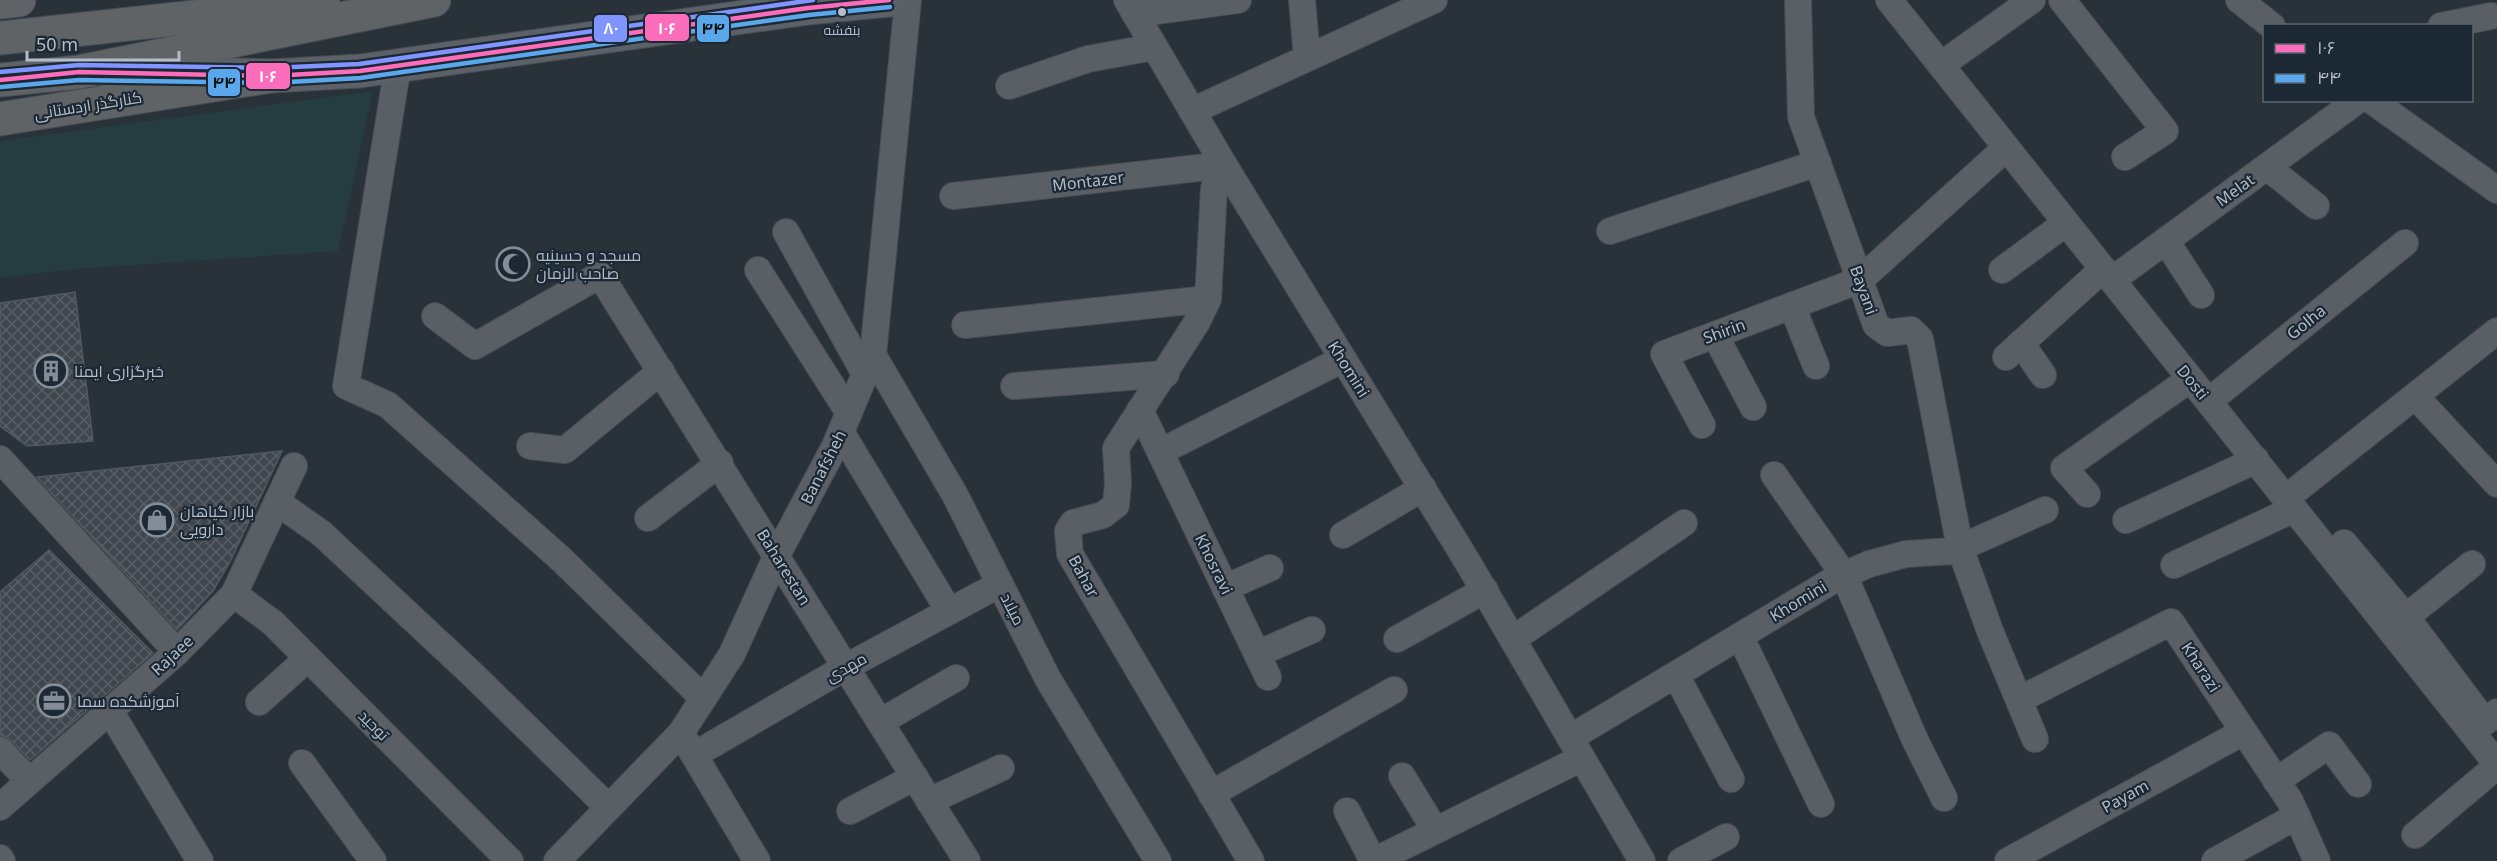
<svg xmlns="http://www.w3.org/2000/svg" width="2497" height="861" font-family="'Noto Sans',Cairo,sans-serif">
<defs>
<pattern id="building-cross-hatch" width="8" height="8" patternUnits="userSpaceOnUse" patternTransform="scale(1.5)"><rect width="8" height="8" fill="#40464d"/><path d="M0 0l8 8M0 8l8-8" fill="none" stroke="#595f65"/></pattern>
</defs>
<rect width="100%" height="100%" fill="#293139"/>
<path fill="#253d40" d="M373,91L338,251L76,269L0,278V141Z"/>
<g fill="url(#building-cross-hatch)" stroke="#515860" stroke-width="1.5">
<path d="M75,292L93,441L27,446L0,426V303Z"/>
<path d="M282,451L230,562L213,591L177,630L37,477Z"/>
<path d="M49,550L153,653L30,760L10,739L0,735V592Z"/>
</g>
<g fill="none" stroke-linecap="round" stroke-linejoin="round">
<g stroke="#484d53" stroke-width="28">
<g id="minor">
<path d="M1127,0L1224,165L1467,561L1642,861"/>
<path d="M1302,0L1307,58"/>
<path d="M1798,0L1801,117L1876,325L1887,333L1911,330L1920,339L1960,548L1990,631L2035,739"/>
<path d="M1889,0L2497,764"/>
<path d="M2062,0L2165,131L2125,157"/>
<path d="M2239,0L2272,26"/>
<path d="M1135,14L1238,0"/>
<path d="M2441,26L2491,16"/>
<path d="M398,65L346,386L388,405L562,560L703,698"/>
<path d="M1941,65L2032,0"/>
<path d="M1009,86L1088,59L1154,47"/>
<path d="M2371,100L2497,190"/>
<path d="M1192,111L1434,0"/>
<path d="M2267,167L2316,206"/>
<path d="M953,196L1224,165L1214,188L1208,299L1197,322L1116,448L1118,483L1116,505L1103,515L1073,523L1068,531L1070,554L1251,861"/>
<path d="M1610,231L1818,163"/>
<path d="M786,232L865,374"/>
<path d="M2166,241L2201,295"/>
<path d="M758,270L849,413"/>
<path d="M2002,270L2066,223"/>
<path d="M2112,280L2358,100"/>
<path d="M1792,306L1816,366"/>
<path d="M435,316L475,346L600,275L967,861"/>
<path d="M965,325L1208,299"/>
<path d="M1715,335L1753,407"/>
<path d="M2021,343L2043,375"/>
<path d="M873,355L955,495L1048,679L1158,861"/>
<path d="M2006,357L2103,269"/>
<path d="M1014,386L1166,374"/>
<path d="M2416,397L2497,484"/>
<path d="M2209,401L2405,243"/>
<path d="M1140,410L1268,677"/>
<path d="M1702,425L1664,354L1860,280L2006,148"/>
<path d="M841,432L949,611"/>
<path d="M530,446L565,450L661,371"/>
<path d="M1160,452L1343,359"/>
<path d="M0,459L177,652"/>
<path d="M1774,475L1844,575L1915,740L1944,798"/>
<path d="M2087,494L2064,468L2190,379"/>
<path d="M2286,498L2497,331"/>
<path d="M277,502L321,533L471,673L608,807"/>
<path d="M648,518L720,463"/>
<path d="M2126,520L2256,460"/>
<path d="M1343,535L1423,488"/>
<path d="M2344,543L2406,617L2485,722L2497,712"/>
<path d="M2174,565L2294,509"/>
<path d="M1225,588L1270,568"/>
<path d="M234,594L273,623L510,861"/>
<path d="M2406,617L2472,564"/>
<path d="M1740,636L1821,804"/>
<path d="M1397,639L1485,590"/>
<path d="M1513,639L1684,523"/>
<path d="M1257,654L1312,630"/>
<path d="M1676,675L1731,779"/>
<path d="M2019,700L2171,622L2290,801L2317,861"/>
<path d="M259,702L308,658"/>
<path d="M110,711L200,861"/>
<path d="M880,722L956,678"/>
<path d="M1570,738L1835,579L1869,564L1906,554L1953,551L2045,510"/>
<path d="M685,740L757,861"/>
<path d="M0,750L29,781"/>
<path d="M694,755L846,667L1000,584"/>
<path d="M302,763L373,861"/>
<path d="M1402,776L1435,830"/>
<path d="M2276,781L2329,745L2358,784"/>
<path d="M1211,794L1394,690"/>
<path d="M929,801L1001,768"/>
<path d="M0,807L177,652L234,594L294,466"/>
<path d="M850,811L915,777"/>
<path d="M1347,811L1373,861"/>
<path d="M2415,835L2497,766"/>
<path d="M0,858L2,861"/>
<path d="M557,861L681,733L732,654L777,555L835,446L873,355L908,0"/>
<path d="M1374,861L1582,758"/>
<path d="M1681,861L1726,837"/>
<path d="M2008,861L2243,732"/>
<path d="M2215,861L2297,816"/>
</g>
</g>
<g stroke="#474d55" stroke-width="35">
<path id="major" d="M110,72L271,76L360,71L808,8L889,0"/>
</g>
<g stroke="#464d54" stroke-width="35">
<g id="highway">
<path d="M0,2L19,0"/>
<path d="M0,38L323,3"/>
<path d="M0,80L79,72L434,0"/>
<path d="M0,119L271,76"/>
</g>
</g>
<use href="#minor" stroke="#5a5f66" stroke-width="26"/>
<use href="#major" stroke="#5c6168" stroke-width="33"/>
<use href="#highway" stroke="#5f6366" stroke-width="33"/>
<g stroke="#1c2834" stroke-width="9">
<path id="bus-1" d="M0,80L79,72L271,76L360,71L808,8L889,0"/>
</g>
<g stroke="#1c2834" stroke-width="9">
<path id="bus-2" d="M1,87L79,80L271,83L360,78L809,15L890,7"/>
</g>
<g stroke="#1c2834" stroke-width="9">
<path id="bus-3" d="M0,72L79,65L271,68L359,64L813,0"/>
</g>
<use href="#bus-1" stroke="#fb6dba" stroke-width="4.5"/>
<use href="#bus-2" stroke="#5aa8eb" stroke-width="4.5"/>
<use href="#bus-3" stroke="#8095ff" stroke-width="4.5"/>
</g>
<defs>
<g id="mosque-ring" transform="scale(1.725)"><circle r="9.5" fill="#1c2834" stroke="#838c97" stroke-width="1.5"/><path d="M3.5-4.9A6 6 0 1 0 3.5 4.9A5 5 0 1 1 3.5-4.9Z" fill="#838c97"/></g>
<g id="building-ring" transform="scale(1.725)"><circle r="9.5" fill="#1c2834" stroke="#838c97" stroke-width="1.5"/><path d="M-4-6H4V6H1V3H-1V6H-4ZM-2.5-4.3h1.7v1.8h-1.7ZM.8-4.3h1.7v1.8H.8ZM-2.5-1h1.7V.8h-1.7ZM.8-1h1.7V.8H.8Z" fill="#838c97"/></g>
<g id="shop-ring" transform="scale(1.725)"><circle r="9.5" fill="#1c2834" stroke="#838c97" stroke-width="1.5"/><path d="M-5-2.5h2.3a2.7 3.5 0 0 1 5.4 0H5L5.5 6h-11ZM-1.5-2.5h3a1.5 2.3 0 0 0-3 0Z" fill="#838c97"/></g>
<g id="office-ring" transform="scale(1.725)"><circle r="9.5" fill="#1c2834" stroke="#838c97" stroke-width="1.5"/><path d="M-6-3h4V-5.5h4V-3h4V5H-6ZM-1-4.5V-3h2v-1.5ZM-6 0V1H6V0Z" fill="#838c97"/></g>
</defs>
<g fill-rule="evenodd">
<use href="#mosque-ring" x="513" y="264"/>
<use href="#building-ring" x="51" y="371"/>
<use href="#shop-ring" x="157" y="520"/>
<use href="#office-ring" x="54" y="701"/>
</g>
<circle fill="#b3bdca" stroke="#1c2834" stroke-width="2" cx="842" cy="12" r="5"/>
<g text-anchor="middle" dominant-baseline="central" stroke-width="4.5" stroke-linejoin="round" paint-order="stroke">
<g font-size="14" fill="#b3bdca" stroke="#1c2834">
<text x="842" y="29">بنفشه</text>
</g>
<g font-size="16" fill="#b3bdca" stroke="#1c2834">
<text transform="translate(88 105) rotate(-9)">کنارگذر اردستانی</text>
<text transform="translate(1088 181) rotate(-7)">Montazer</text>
<text transform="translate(2235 190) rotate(-36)">Melat</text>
<text transform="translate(1864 290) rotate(70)">Bayani</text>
<text transform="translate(2306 322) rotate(-39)">Golha</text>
<text transform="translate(1724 331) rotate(-20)">Shirin</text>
<text transform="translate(1349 369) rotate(58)">Khomini</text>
<text transform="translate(2193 382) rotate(51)">Dosti</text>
<text transform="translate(823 467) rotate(-63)">Banafsheh</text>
<text transform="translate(1214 564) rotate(64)">Khosravi</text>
<text transform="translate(784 567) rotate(58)">Baharestan</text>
<text transform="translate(1084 576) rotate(61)">Bahar</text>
<text transform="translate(1798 601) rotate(-31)">Khomini</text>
<text transform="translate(1013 609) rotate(63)">میلاد</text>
<text transform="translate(172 655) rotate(-43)">Rajaee</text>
<text transform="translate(846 667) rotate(-29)">مهدی</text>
<text transform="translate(2201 667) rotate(57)">Kharazi</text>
<text transform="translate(374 725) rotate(45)">توحید</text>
<text transform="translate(2125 796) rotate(-29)">Payam</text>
</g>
<g font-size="16" fill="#b3bdca" stroke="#1c2834" text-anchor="start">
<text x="536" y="255">مسجد و حسینیه<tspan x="536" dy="18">صاحب الزمان</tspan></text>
<text x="74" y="371">خبرگزاری ایمنا</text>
<text x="180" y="511">بازار گیاهان<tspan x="180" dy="18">دارویی</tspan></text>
<text x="77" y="701">آموزشکده سما</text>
</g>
</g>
<g stroke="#1c2834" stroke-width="2">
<rect x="644" y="13" width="46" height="29" rx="6" fill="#fb6dba"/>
<rect x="696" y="14" width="34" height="29" rx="6" fill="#5aa8eb"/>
<rect x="593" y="14" width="35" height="29" rx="6" fill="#8095ff"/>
<rect x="245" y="62" width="46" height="28" rx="6" fill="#fb6dba"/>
<rect x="207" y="68" width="34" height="29" rx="6" fill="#5aa8eb"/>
</g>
<g font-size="16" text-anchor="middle" font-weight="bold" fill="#fff">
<text x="667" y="34">۱۰۶</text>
<text x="611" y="34">۸۰</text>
<text x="268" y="82">۱۰۶</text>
</g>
<g font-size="16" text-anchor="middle" font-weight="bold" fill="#111">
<text x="713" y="34">۴۴</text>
<text x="224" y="88">۴۴</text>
</g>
<rect x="2263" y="24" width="210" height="78" fill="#1c2834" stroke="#586470" stroke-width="1.5"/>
<rect x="2275" y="44" width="30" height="9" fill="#fb6dba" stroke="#586470" stroke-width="1.5"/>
<text x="2317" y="54" font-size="18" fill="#b3bdca">۱۰۶</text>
<rect x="2275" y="74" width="30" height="9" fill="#5aa8eb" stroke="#586470" stroke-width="1.5"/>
<text x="2317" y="84" font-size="18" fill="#b3bdca">۴۴</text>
<path d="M27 51v9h152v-9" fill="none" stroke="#b3bdca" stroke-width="3"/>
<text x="36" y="51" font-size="18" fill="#b3bdca" stroke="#1c2834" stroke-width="4.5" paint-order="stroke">50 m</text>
</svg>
